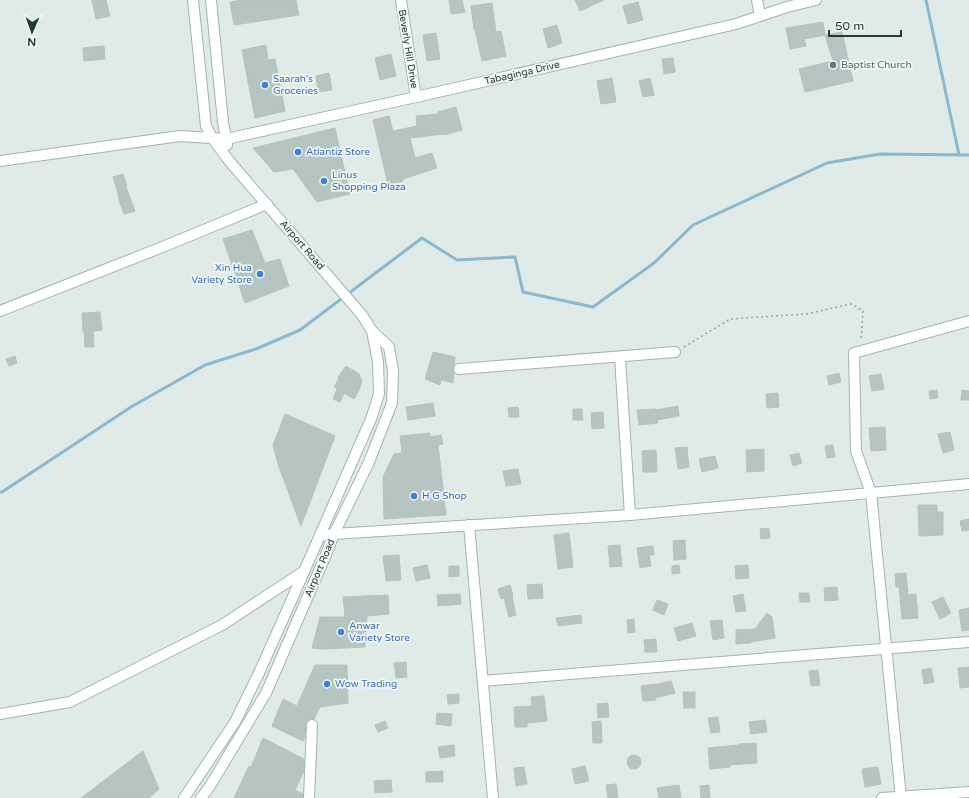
<svg xmlns="http://www.w3.org/2000/svg" width="969" height="798" font-family="'Varela Round',sans-serif">
<rect width="100%" height="100%" fill="#e0ebe8"/>
<g fill="none" stroke-linecap="round" stroke-linejoin="round">
<g stroke="#89b8cf" stroke-width="3">
<path d="M926,0L959,155"/>
<path d="M0,492H2L131,407L205,365L256,349L300,330L422,238L457,260L515,257L523,292L593,307L654,263L693,225L827,163L880,154L969,155"/>
</g>
</g>
<g fill="#b6c5c1" stroke="#b3c4c0">
<path d="M92,0H106L110,16L96,19Z"/>
<path d="M242,0H296L299,15L234,25L230,2Z"/>
<path d="M449,0H462L465,12L451,14Z"/>
<path d="M575,0H604L580,11Z"/>
<path d="M638,2L643,20L628,24L623,6Z"/>
<path d="M492,3L496,32L501,31L506,56L482,61L475,30H474L471,6Z"/>
<path d="M823,22L825,35L804,39L806,46L790,49L786,28Z"/>
<path d="M557,25L562,43L548,48L543,29Z"/>
<path d="M842,32L853,81L805,92L799,69L833,61L825,35Z"/>
<path d="M436,33L440,59L427,61L423,35Z"/>
<path d="M266,45L268,60L275,59L285,111L255,118L242,50Z"/>
<path d="M104,46L105,59L84,61L83,48Z"/>
<path d="M391,54L396,76L380,80L375,58Z"/>
<path d="M673,58L675,72L664,74L662,59Z"/>
<path d="M329,73L332,90L318,92L316,76Z"/>
<path d="M612,78L616,102L601,104L597,81Z"/>
<path d="M650,78L654,95L643,97L639,81Z"/>
<path d="M456,107L462,130L444,135V134L410,138L415,158L432,153L437,168L403,179V181L388,185L373,120L389,116L393,131L417,126L416,116L438,114V112Z"/>
<path d="M335,128L350,194L317,202L293,169L274,172L253,148Z"/>
<path d="M123,174L127,186L126,187L135,211L124,214L118,197H119L113,177Z"/>
<path d="M252,230L265,263L280,259L289,286L245,303L223,239Z"/>
<path d="M100,312L102,330L93,331L94,347H85L84,331L83,332L82,313Z"/>
<path d="M433,352L455,357L454,365L453,369L454,373L453,383L441,380L440,385L425,379Z"/>
<path d="M15,356L17,363L9,366L6,359Z"/>
<path d="M346,366L359,374L362,381L359,390L354,399L344,393L340,402L333,399L337,389L334,387L339,378L338,377Z"/>
<path d="M839,373L841,382L829,385L827,376Z"/>
<path d="M881,374L884,389L872,391L869,376Z"/>
<path d="M937,390L938,398L930,399L929,391Z"/>
<path d="M962,390L969,391V400H961Z"/>
<path d="M778,393L779,407L767,408L766,394Z"/>
<path d="M433,403L435,416L408,420L406,407Z"/>
<path d="M678,406L679,416L657,420L658,423L639,425L637,410L656,409V410Z"/>
<path d="M518,407L519,417H509L508,408Z"/>
<path d="M573,409H582L583,420H573Z"/>
<path d="M603,412L604,428L592,429L591,413Z"/>
<path d="M285,414L335,436L301,526L279,467L273,445Z"/>
<path d="M885,427L886,450L871,451L869,428Z"/>
<path d="M950,432L954,450L943,453L938,434Z"/>
<path d="M430,433V437L441,435L443,444L438,445L446,515L384,519L383,477L394,454L402,453L400,436Z"/>
<path d="M833,445L835,457L827,458L825,446Z"/>
<path d="M687,447L689,467L678,469L675,448Z"/>
<path d="M764,449V471L747,472L746,450Z"/>
<path d="M656,450L657,472H643L642,451Z"/>
<path d="M799,453L802,463L793,466L790,455Z"/>
<path d="M715,456L718,468L702,472L699,459Z"/>
<path d="M518,469L521,484L506,486L503,471Z"/>
<path d="M918,505H937V512H943V535L919,536Z"/>
<path d="M969,519V530L962,531L960,521Z"/>
<path d="M769,528L770,538L761,539L760,529Z"/>
<path d="M569,533L573,567L558,569L554,535Z"/>
<path d="M685,540L686,559L674,560L673,541Z"/>
<path d="M620,545L622,566L610,567L608,546Z"/>
<path d="M653,546L654,555H649L651,566L640,568L637,548Z"/>
<path d="M399,555L401,580L386,581L383,556Z"/>
<path d="M427,565L430,578L416,581L413,568Z"/>
<path d="M679,565L680,573L672,574V566Z"/>
<path d="M748,565L749,578L736,579L735,566Z"/>
<path d="M449,566H459V576L449,577Z"/>
<path d="M906,573L908,595L916,594L918,618L902,619L899,587H896L895,574Z"/>
<path d="M542,584L543,598L528,599L527,585Z"/>
<path d="M510,585L513,595L512,596L516,615L509,617L504,598L501,599L498,589Z"/>
<path d="M837,587L838,600L825,601L824,588Z"/>
<path d="M799,593H809L810,602H800Z"/>
<path d="M460,594L461,604L438,606L437,595Z"/>
<path d="M743,594L746,611L736,612L733,596Z"/>
<path d="M388,595L389,614L367,616L365,647L324,649L312,648L320,617H345L343,597Z"/>
<path d="M943,597L951,613L940,619L932,602Z"/>
<path d="M657,600L668,604L664,615L653,610Z"/>
<path d="M969,608V630L962,631L959,610Z"/>
<path d="M767,613L772,617L775,638L751,642V643L736,644V630L755,629Z"/>
<path d="M581,615L582,623L558,626L556,618Z"/>
<path d="M634,619L635,632L628,633L627,620Z"/>
<path d="M722,620L724,638L713,640L710,621Z"/>
<path d="M692,623L696,636L678,641L674,628Z"/>
<path d="M656,639L657,652H645L644,640Z"/>
<path d="M406,662L407,677L396,678L394,663Z"/>
<path d="M315,665H347L348,703L320,707L314,719H309L306,722L305,737L303,741L272,726L283,699L297,706Z"/>
<path d="M969,667V687L960,688L958,668Z"/>
<path d="M931,668L934,682L924,684L922,670Z"/>
<path d="M818,670L820,685L811,686L809,671Z"/>
<path d="M671,681L675,693L655,698L656,700L643,701L641,686L658,684Z"/>
<path d="M683,692H695V708H684Z"/>
<path d="M459,694V703L448,704L447,695Z"/>
<path d="M544,696L547,721L527,723V727H515L514,707L532,706L531,697Z"/>
<path d="M608,703L609,717L598,718L597,704Z"/>
<path d="M437,713L452,714L451,726L436,724Z"/>
<path d="M718,717L720,732L711,733L708,718Z"/>
<path d="M765,720L767,732L751,734L749,722Z"/>
<path d="M385,721L388,728L378,732L375,725Z"/>
<path d="M601,721L602,743H593L592,722Z"/>
<path d="M263,738L304,759V771L295,790L303,794V798H234L249,766L251,767Z"/>
<path d="M756,743L757,763L729,765L730,767L710,769L708,748L739,745V744Z"/>
<path d="M454,745L455,756L440,758L438,747Z"/>
<path d="M143,751L159,789L149,798H81Z"/>
<circle cx="634" cy="762" r="7"/>
<path d="M585,766L589,781L575,784L572,769Z"/>
<path d="M524,767L527,784L516,786L514,768Z"/>
<path d="M878,767L881,784L865,787L862,769Z"/>
<path d="M443,771V782H426V772Z"/>
<path d="M391,780L392,792L375,793L374,781Z"/>
<path d="M616,784L618,798H608L606,785Z"/>
<path d="M679,785L681,798H659L657,788Z"/>
<path d="M709,785L710,798H701L700,786Z"/>
</g>
<g fill="none" stroke-linecap="round" stroke-linejoin="round">
<g stroke="#a3b3b0" stroke-width="12">
<g id="minor">
<path d="M193,0L206,126L212,138L230,162L362,315L372,331L389,347L393,371L392,403L369,462L334,534L325,557L266,693L210,786L201,798"/>
<path d="M211,0L223,122L227,145"/>
<path d="M401,0L416,97"/>
<path d="M757,0L760,16"/>
<path d="M0,161L180,136L226,139L416,97L736,24L787,7L816,0"/>
<path d="M0,311L165,246L267,204"/>
<path d="M620,357L630,515"/>
<path d="M459,369L675,352"/>
<path d="M469,525L493,798"/>
<path d="M320,536L334,534L630,515L969,484"/>
<path d="M483,681L969,642"/>
<path d="M0,714L70,702L222,625L303,572"/>
<path d="M184,798L235,722L259,673L288,608L371,419L379,394L378,362L372,331"/>
<path d="M309,798L312,725"/>
<path d="M882,798L969,792"/>
<path d="M901,798L871,493L856,451L854,353L969,321"/>
</g>
</g>
<path stroke="#81aea7" stroke-width="1.5" stroke-dasharray="2 3" stroke-linecap="butt" d="M684,347L730,319L806,314L851,304L863,311L861,341"/>
<use href="#minor" stroke="#fff" stroke-width="10"/>
</g>
<circle fill="#6b7280" stroke="#f1f7f5" stroke-width="1.5" cx="833" cy="65" r="4"/>
<g fill="#3f7fe0" stroke="#f1f7f5" stroke-width="1.5">
<circle cx="265" cy="85" r="4"/>
<circle cx="298" cy="152" r="4"/>
<circle cx="324" cy="181" r="4"/>
<circle cx="260" cy="274" r="4"/>
<circle cx="414" cy="496" r="4"/>
<circle cx="341" cy="632" r="4"/>
<circle cx="327" cy="684" r="4"/>
</g>
<g text-anchor="middle" dominant-baseline="central" stroke-width="3.5" stroke-linejoin="round" paint-order="stroke">
<g font-size="10" fill="#213b38" stroke="#f1f7f5">
<text transform="translate(408 49) rotate(81)">Beverly Hill Drive</text>
<text transform="translate(522 73) rotate(-13)">Tabaginga Drive</text>
<text transform="translate(302 245) rotate(49)">Airport Road</text>
<text transform="translate(320 568) rotate(-67)">Airport Road</text>
</g>
<g font-size="10" fill="#5b616d" stroke="#f1f7f5" text-anchor="start">
<text x="841" y="65">Baptist Church</text>
</g>
<g font-size="10" fill="#366cbe" stroke="#f1f7f5" text-anchor="start">
<text x="273" y="79">Saarah's<tspan x="273" dy="12">Groceries</tspan></text>
<text x="306" y="152">Atlantiz Store</text>
<text x="332" y="175">Linus<tspan x="332" dy="12">Shopping Plaza</tspan></text>
<text x="252" y="268" text-anchor="end">Xin Hua<tspan x="252" dy="12">Variety Store</tspan></text>
<text x="422" y="496">H G Shop</text>
<text x="349" y="626">Anwar<tspan x="349" dy="12">Variety Store</tspan></text>
<text x="335" y="684">Wow Trading</text>
</g>
</g>
<g transform="translate(32 32) rotate(182)" stroke="#f1f7f5" stroke-width="3" paint-order="stroke">
<path d="M0-3L7 15L0 10L-7 15Z" fill="#213b38"/>
<text y="-6" font-size="11" font-weight="bold" text-anchor="middle" fill="#213b38">N</text>
</g>
<path d="M829 30v6h72v-6" fill="none" stroke="#213b38" stroke-width="2"/>
<text x="835" y="30" font-size="12" fill="#213b38" stroke="#f1f7f5" stroke-width="3" paint-order="stroke">50 m</text>
</svg>
